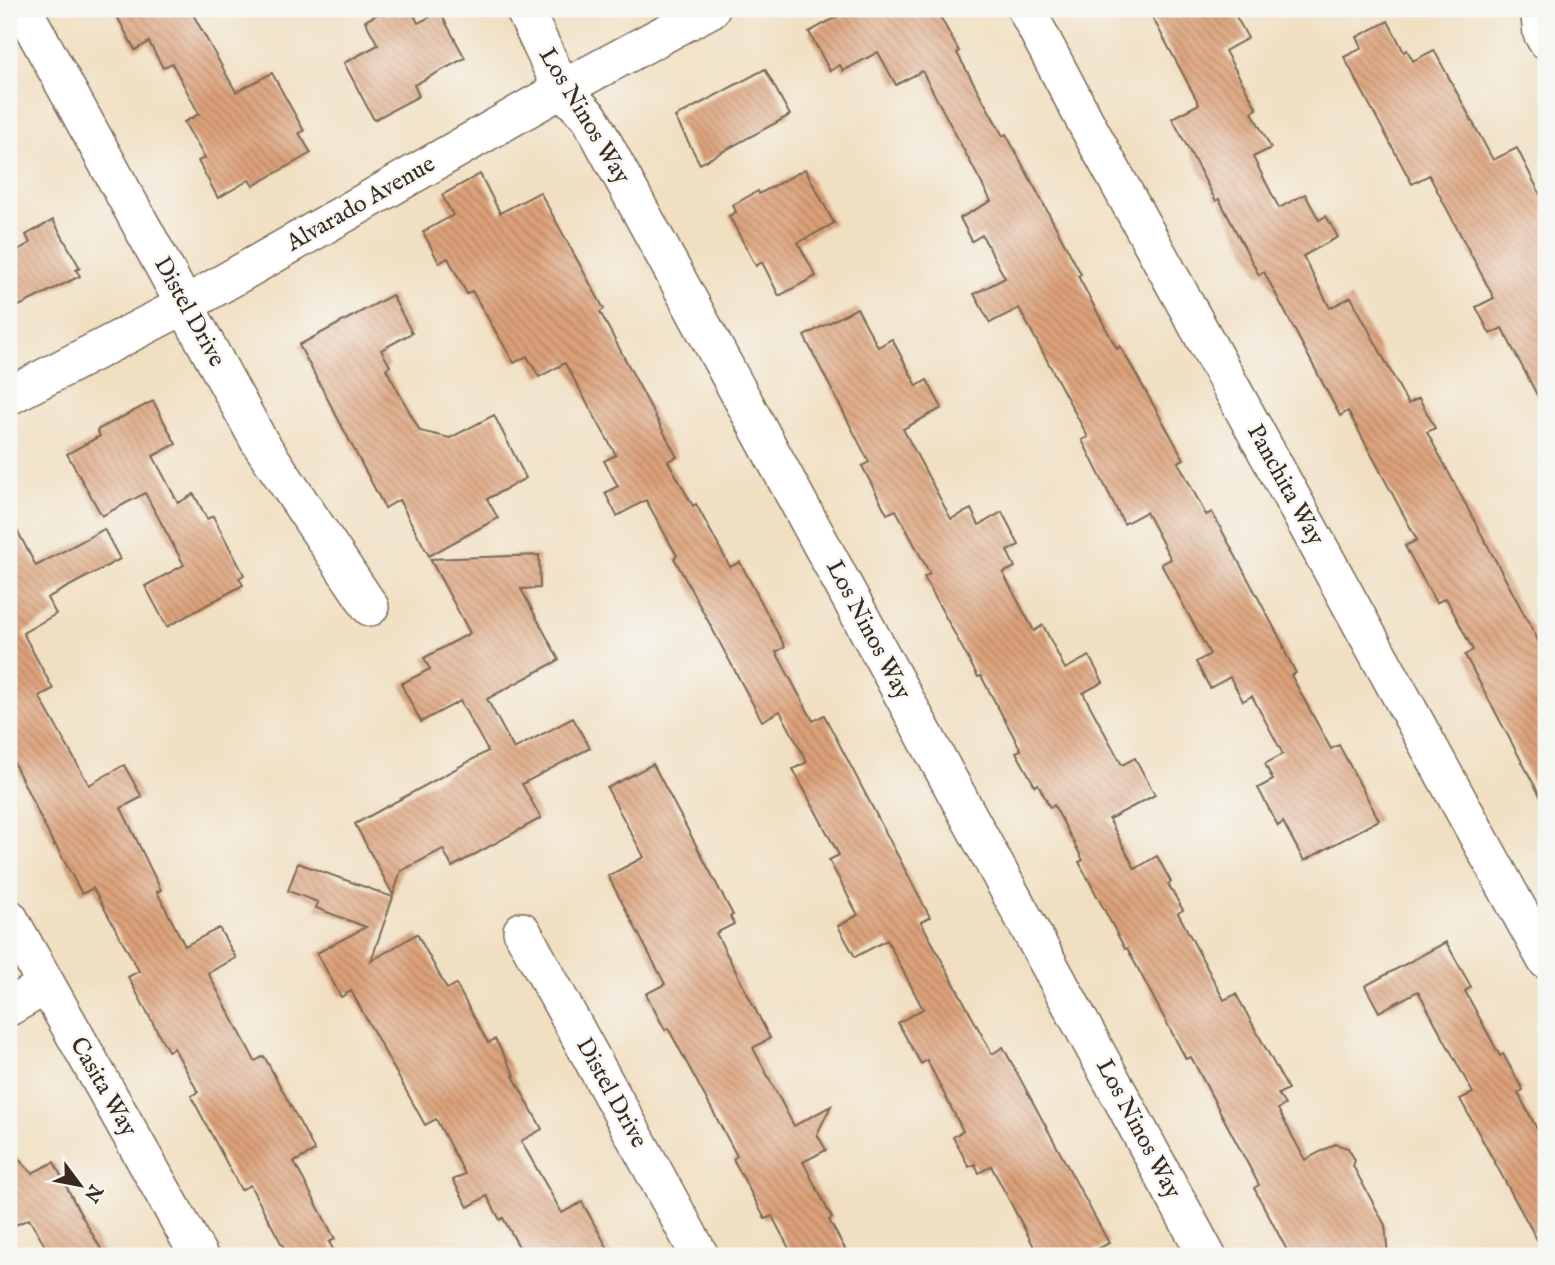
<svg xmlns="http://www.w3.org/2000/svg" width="1555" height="1265" font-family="'IM FELL English',serif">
<defs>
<pattern id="building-back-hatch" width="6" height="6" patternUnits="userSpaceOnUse" patternTransform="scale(1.75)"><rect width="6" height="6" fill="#dca179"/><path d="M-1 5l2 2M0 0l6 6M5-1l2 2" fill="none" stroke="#b48363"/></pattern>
</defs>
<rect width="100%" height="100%" fill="#f6f6f2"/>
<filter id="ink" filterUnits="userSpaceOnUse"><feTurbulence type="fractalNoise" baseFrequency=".0143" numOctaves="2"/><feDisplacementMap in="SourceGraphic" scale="14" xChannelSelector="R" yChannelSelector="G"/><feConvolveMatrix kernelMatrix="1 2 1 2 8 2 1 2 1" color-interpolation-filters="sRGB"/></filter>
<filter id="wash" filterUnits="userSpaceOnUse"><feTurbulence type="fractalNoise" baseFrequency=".00686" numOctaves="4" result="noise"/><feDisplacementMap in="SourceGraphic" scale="28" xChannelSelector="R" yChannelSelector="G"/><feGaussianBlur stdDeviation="1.57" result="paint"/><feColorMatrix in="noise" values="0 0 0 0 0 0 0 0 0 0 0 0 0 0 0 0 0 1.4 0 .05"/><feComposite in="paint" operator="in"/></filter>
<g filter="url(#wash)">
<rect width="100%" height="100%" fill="#f1dfc1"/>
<g id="blocks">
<g fill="url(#building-back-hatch)">
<path d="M113,9H190L236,92L272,73L304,131L299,133L311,153L253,186L249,180L218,198L198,161L205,158L184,122L199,114L172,63L163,68L149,42L135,50Z"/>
<path d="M387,9H411L418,23L440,12L465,58L414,85L419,96L374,120L344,63L378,45L365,21Z"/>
<path d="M851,9H936L959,51L957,53L1003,136L1006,134L1081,274L1078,276L1117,349L1120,346L1184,459L1178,462L1206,515L1212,512L1285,648H1283L1296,673L1291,675L1331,749L1339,745L1379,820L1304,861L1283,822L1278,826L1258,788L1273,780L1265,764L1283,754L1252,696L1243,701L1230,677L1210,688L1196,662L1210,654L1161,564L1171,559L1146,512L1124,524L1082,440L1088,437L1019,308L990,323L974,294L1005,278L982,235L972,241L960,218L991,201L922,71L896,85L878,52L843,71L840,65L830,71L809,32Z"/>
<path d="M1148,9H1232L1248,38L1225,51L1257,109L1252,112L1271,148L1253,157L1279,208L1305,194L1319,220L1326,216L1338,237L1303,256L1330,308L1351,297L1408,404L1419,398L1435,428L1427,432L1546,655V807L1465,655L1473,650L1446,598L1436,603L1405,546L1417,540L1348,411L1340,416L1264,272L1259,275L1219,199L1216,201L1172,118L1199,104Z"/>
<path d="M1388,21L1404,52L1407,50L1413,61L1434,50L1493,160L1517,148L1546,206V412L1502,328L1490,334L1476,307L1494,298L1429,175L1412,184L1344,57L1362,48L1357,37Z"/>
<path d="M765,69L790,115L700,164L675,117Z"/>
<path d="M805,169L834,223L798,243L816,276L779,296L762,262L756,266L729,216L736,212L733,205L758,191L759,194Z"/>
<path d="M480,174L500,213L540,192L604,309L600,312L677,457L668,461L693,506L696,504L730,567L740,562L785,647L776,652L813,721L824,715L930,917L921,922L992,1054L1003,1047L1109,1243L1085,1256H1039L991,1166L979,1173L975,1164L969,1167L953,1137L963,1131L927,1060L921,1064L898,1023L923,1009L887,940L855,957L838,926L858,915L829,860L839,855L793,769L807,762L780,711L762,721L674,558L677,556L646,500L617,516L605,493L618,486L604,461L616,455L565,363L539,377L527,356L514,363L472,291L467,294L448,258L439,263L423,232L453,215L442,195Z"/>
<path d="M53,220L80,268L76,270L80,276L9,311V255L30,243L26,235Z"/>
<path d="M392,295L412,333L381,350L390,366L386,369L420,431L450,438L494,415L526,478L487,499L498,518L429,556L399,500L385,508L299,345Z"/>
<path d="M857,308L878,347L892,339L917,386L927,380L942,408L903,429L951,519L971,509L979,525L1002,512L1019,545L1007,551L1015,567L1003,573L1034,631L1043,625L1065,669L1089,656L1103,682L1083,693L1122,765L1135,758L1155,795L1109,819L1135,869L1157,856L1171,882L1168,884L1183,910L1178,913L1224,1000L1236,994L1288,1089L1278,1094L1285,1105L1278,1109L1305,1160L1335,1144L1348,1148L1355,1160L1353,1166L1385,1225L1388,1256H1290L1254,1188L1259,1185L1191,1057L1186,1059L1127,948L1125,949L1079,862L1083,860L1054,805L1050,808L1038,784L1035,786L1016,752L1021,750L981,676L978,677L924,577L930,574L896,510L887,514L862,466L869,462L804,336Z"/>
<path d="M153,401L176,444L153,456L178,503L194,494L207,519L213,516L244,575L239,578L243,585L167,627L145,586L184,565L145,493L102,516L67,454L100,436L97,430Z"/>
<path d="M9,515L36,566L104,529L120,559L47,598L56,614L23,633L53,689L39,696L89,785L124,765L142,797L121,808L161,890L157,892L185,946L219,928L236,958L208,973L255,1061L264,1056L315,1151L294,1162L335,1239L329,1242L337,1256H288L250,1185L241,1190L191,1096L198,1092L174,1048L168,1051L128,977L139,971L93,888L82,894L55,844L54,845L9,753Z"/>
<path d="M539,555L540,588L521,589L559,660L487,699L514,749L573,718L590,748L522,784L541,818L452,867L443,849L401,871L393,895L355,824L488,751L460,701L421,722L401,684L430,669L424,658L470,633L430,559Z"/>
<path d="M653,764L733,915L730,916L734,924L716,933L770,1038L753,1048L794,1126L831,1106L817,1134L826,1150L803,1162L832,1218L829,1220L849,1256H793L772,1216L765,1219L733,1159L737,1156L668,1028L665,1030L646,994L665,984L608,876L644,857L607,788Z"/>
<path d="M298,863L393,897L371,961L417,934L447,989L456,984L488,1043L495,1039L515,1075L513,1076L542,1129L521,1141L562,1213L582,1202L612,1256H524L503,1218L500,1220L487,1196L468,1207L453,1180L465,1174L436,1119L425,1125L351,991L341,997L317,953L366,927L316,908L318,902L288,891Z"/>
<path d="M1446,942L1471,987L1465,991L1500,1056L1503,1054L1523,1090L1518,1093L1546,1146V1256L1460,1099L1473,1093L1418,991L1379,1012L1365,986Z"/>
<path d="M9,1149L32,1173L54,1162L79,1211L105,1256H51L29,1219L9,1228Z"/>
</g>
</g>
</g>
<g filter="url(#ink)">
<use href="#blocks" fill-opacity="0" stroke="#7b6957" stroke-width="2"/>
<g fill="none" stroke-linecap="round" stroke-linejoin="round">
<g stroke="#7b6957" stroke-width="40">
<g id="minor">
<path d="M23,9L259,441L370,607"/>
<path d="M524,9L562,89L590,118L1207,1256"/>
<path d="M1026,9L1087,125L1546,960"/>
<path d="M1539,9L1542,33L1546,40"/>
<path d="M9,396L185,305L562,89L711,9"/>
<path d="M9,918L199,1256"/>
<path d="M522,931L700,1256"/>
<path d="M9,1007L45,986"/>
</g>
</g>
<use href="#minor" stroke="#fff" stroke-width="37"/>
</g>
</g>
<g text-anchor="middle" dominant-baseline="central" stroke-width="5" stroke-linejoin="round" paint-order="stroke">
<g font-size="24" fill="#3b2a1e" stroke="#f6f6f2">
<text transform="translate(584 116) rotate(59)">Los Ninos Way</text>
<text transform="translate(361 204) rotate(-30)">Alvarado Avenue</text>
<text transform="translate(189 312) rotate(61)">Distel Drive</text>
<text transform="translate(1285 485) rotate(61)">Panchita Way</text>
<text transform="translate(868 630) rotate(62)">Los Ninos Way</text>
<text transform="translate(103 1087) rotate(60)">Casita Way</text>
<text transform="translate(611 1093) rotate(61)">Distel Drive</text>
<text transform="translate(1138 1129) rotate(62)">Los Ninos Way</text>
</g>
</g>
<rect width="1555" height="1265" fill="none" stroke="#f6f6f2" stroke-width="35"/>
<g transform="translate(80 1185) rotate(122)" stroke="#f6f6f2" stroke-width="5" paint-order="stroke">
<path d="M0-5L12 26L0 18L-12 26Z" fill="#3b2a1e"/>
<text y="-10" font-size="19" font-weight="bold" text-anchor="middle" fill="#3b2a1e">N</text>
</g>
</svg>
